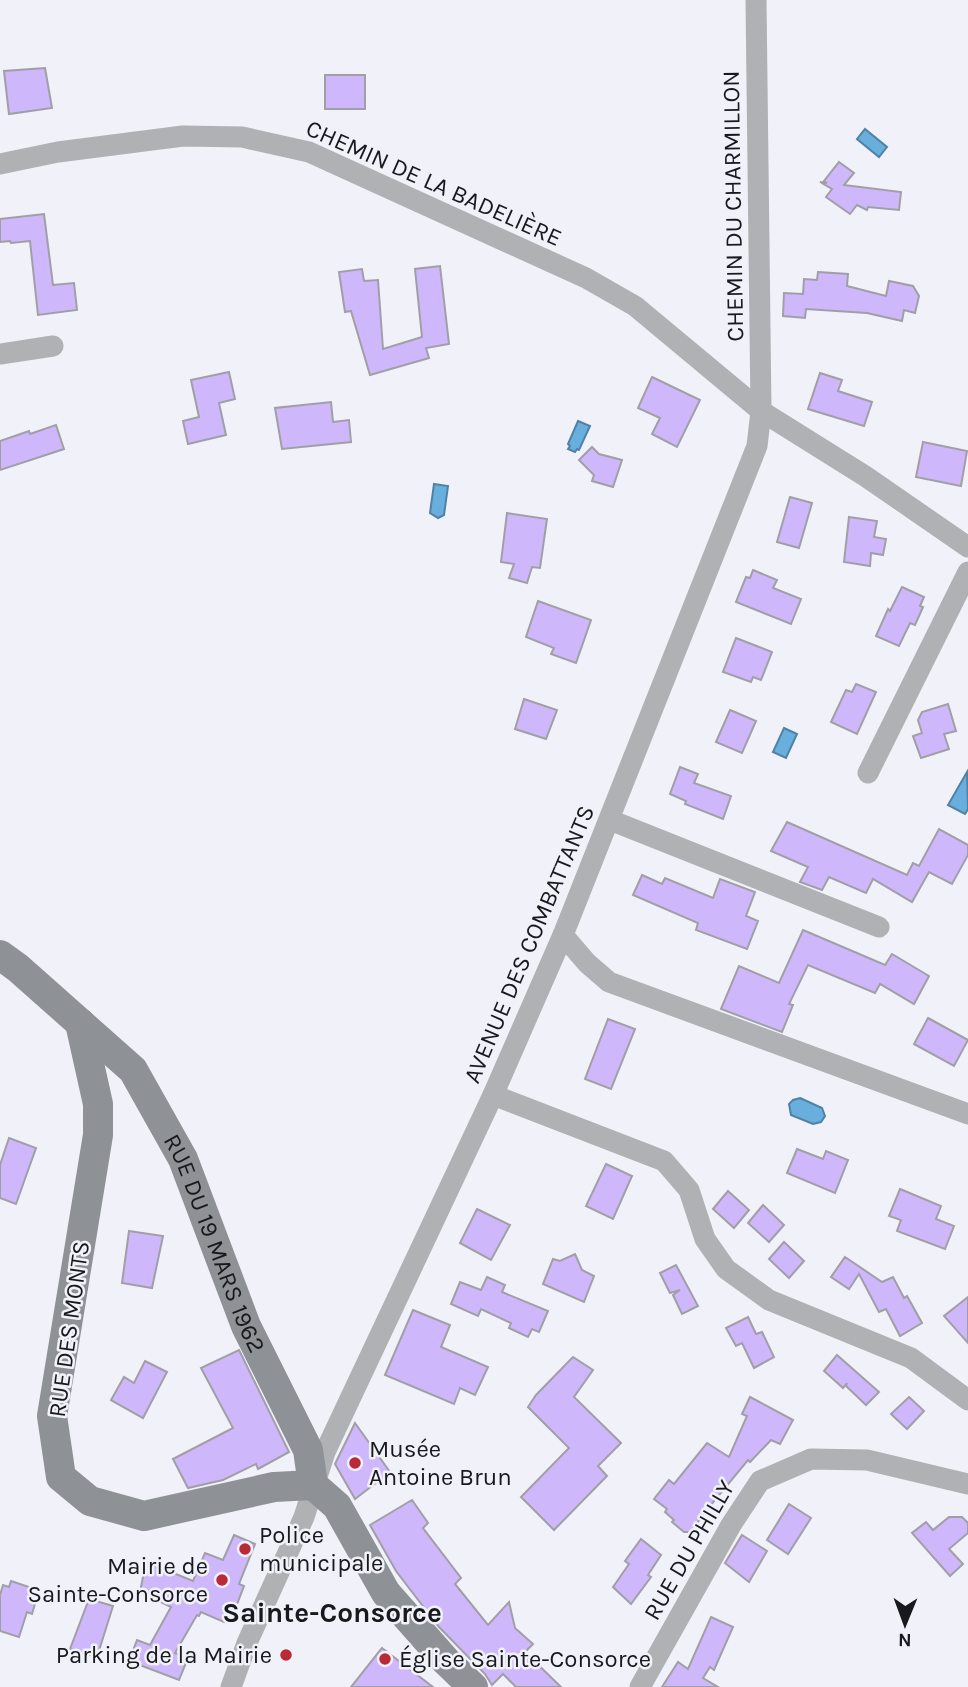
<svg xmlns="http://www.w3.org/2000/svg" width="968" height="1687" font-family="Karla,sans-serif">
<rect width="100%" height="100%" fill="#f0f1f9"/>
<g fill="#68afde" stroke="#5082a4" stroke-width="2">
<path d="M865,129L887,147L879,157L857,139Z"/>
<path d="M578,421L590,426L579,450L577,449L575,452L568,449L570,446L568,444Z"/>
<path d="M434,484L448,486L444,515L438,518L430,513Z"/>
<path d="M784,728L797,734L786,758L773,752Z"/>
<path d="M967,772L968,809L965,814L948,805Z"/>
<path d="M800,1098L822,1108L825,1116L821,1122L813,1124L791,1115L789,1104L793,1100Z"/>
</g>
<g fill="#cfb7fc" stroke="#a19fa6" stroke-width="2">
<path d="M45,68L52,108L9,114L4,71Z"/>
<rect x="325" y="75" width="40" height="34"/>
<path d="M839,162L854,173L844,185L901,192L899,210L868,207L867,210L857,205L850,214L826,197L832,189L820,182L827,183L824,181Z"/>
<path d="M44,214L53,285L74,283L77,310L38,315L30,241L11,243L10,241L0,242V219Z"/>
<path d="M440,266L449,344L426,348L429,358L370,375L351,311L345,312L339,272L362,269L364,281L378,280L383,349L422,337L415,269Z"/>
<path d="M818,272L848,274L847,286L886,296L889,281L913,286L919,296L915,313L904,310L902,321L867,313L806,309L805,318L783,316L784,293L803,294L804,279L817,280Z"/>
<path d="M229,372L235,399L219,403L226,435L188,444L183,421L199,417L191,380Z"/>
<path d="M820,373L842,380L838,391L872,402L864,426L808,409Z"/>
<path d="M652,377L700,400L677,447L652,434L660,418L638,408Z"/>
<path d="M331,402L333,422L349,420L351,442L282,449L275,408Z"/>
<path d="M56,425L64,449L0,470V441L29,431L30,434Z"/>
<path d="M923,442L967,451L961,486L916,477Z"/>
<path d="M592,447L599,454L622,460L613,487L592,481L594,475L579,460Z"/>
<path d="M790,497L812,503L799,548L777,542Z"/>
<path d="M507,513L547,519L540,568L532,567L527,583L509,578L514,564L501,562Z"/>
<path d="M849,517L877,521L874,537L886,539L883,555L871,553L870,566L844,562Z"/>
<path d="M753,570L777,580L773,588L801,599L791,624L736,602L746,577L750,578Z"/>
<path d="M902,587L924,597L920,606L923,607L915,625L910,623L899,646L876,636L888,609L890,611Z"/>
<path d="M538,601L591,620L576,663L551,654L554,648L526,637Z"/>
<path d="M736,638L772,652L761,680L753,677L751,682L723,672Z"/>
<path d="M856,684L876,692L857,734L831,722L846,690L852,692Z"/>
<path d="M524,699L557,710L546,739L515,729Z"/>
<path d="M948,704L956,731L944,734L949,749L921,758L913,736L922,733L918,720L922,712Z"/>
<path d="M730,710L756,721L742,753L716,742Z"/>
<path d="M680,767L698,774L694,783L731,796L723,819L685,804L686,801L670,794Z"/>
<path d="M787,822L907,875L913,863L919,866L939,829L968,845V855L952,884L929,872L912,902L873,879L866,893L829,877L822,890L800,882L808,867L771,851Z"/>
<path d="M642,875L662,884L665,878L713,898L720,879L755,892L746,916L758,921L747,949L696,930L698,923L633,895Z"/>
<path d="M803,930L885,965L892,954L929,976L914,1004L880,984L875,993L808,965L789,1004L793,1005L782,1032L721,1009L739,966L779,983Z"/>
<path d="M928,1018L968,1040L954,1066L914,1044Z"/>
<path d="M608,1019L635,1029L611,1089L585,1079Z"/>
<path d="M9,1138L36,1148L16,1204L0,1198V1165Z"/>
<path d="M797,1149L823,1159L826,1151L848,1160L835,1193L787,1173Z"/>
<path d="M606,1164L632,1176L613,1219L586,1206Z"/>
<path d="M900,1189L941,1206L936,1219L954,1226L945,1249L897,1231L901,1220L889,1216Z"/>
<path d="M728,1191L749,1210L734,1228L713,1209Z"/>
<path d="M763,1205L784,1225L769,1242L748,1223Z"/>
<path d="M477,1209L510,1225L491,1260L460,1243Z"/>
<path d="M129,1231L163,1236L152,1288L122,1283Z"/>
<path d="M784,1242L804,1261L789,1278L769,1259Z"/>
<path d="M575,1254L582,1270L594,1276L584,1302L543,1284L553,1259L560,1261Z"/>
<path d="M845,1257L882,1282L893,1277L904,1298L907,1296L922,1323L900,1336L886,1309L879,1312L859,1274L849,1289L831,1277Z"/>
<path d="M676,1265L698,1306L682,1314L673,1295L680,1290L670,1293L660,1273Z"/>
<path d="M487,1277L505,1285L502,1292L548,1311L539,1332L532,1329L528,1337L509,1328L511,1323L481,1309L478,1316L451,1304L460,1282L481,1290Z"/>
<path d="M968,1297V1343L944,1316Z"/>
<path d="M413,1310L450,1325L441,1347L488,1367L475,1395L460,1388L454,1404L385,1375Z"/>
<path d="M748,1317L756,1334L762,1332L774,1357L754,1368L742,1343L736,1346L726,1328Z"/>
<path d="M239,1350L289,1452L258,1469L256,1464L223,1480L188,1488L173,1459L233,1428L201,1368Z"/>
<path d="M837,1355L879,1392L866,1405L846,1386L847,1383L843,1388L824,1371Z"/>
<path d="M573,1357L593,1370L574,1397L621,1443L598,1466L607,1476L554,1530L521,1497L569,1448L528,1407L536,1395Z"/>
<path d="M145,1361L167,1372L143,1418L111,1400L124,1377L134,1383Z"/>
<path d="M750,1397L793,1420L780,1444L771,1440L750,1462L748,1460L705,1512L691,1532H684L672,1522L674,1520L665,1512L667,1509L654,1499L669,1480L674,1484L707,1443L729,1457L747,1416L742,1414Z"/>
<path d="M909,1397L924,1411L907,1429L891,1414Z"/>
<path d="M355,1423L390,1472L355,1499L335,1464Z"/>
<path d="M412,1500L428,1523L423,1528L461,1578L455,1584L488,1625L509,1602L515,1628L533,1644L525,1652L561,1687H516L503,1674L492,1685L485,1674L439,1627L396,1571L370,1525Z"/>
<path d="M789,1504L811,1518L788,1554L767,1540Z"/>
<path d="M949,1517H962L968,1523V1533L949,1549L963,1564L950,1576L912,1533L926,1522L933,1530Z"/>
<path d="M234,1535L255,1544L239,1584L244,1586L236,1607L231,1605L224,1622L201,1612L199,1616L197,1615L175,1653L188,1658L179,1680L129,1661L137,1640L150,1645L171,1607L140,1592L146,1562L193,1581L205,1553L223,1560Z"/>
<path d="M742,1535L767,1551L749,1582L725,1563Z"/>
<path d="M641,1539L661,1555L648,1575L651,1577L631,1604L613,1587L629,1564L625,1561Z"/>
<path d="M11,1581L32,1588L37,1597L32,1614L27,1612L19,1637L0,1631V1595L3,1585L9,1587Z"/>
<path d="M89,1599L113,1606L97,1657L70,1649Z"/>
<path d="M711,1617L733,1627L714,1670L710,1667L703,1678L718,1687H662L678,1662L688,1669Z"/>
<path d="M382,1648L433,1687H351Z"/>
</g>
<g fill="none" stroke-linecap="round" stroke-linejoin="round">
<g stroke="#afb1b4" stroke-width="21">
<path d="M0,164L58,152L183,136L242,137L309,152L586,278L635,306L761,411L865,476L968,547"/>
<path d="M0,354L53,346"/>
<path d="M868,773L968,572"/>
<path d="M610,820L879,927"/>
<path d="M563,935L587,963L609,982L968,1114"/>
<path d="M493,1095L664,1161L689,1190L705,1239L726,1269L769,1300L911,1358L968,1400"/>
<path d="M231,1687L247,1643L304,1517L325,1452L493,1095L563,935L757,446L761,411L756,0"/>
<path d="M640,1687L731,1525L760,1481L811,1459L867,1460L968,1484"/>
</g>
<g stroke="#8e9195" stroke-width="30">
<path id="s1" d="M0,955L18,968L133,1070L183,1159L246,1326L308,1450L313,1485"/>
<path d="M80,1023L98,1104V1135L52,1416L61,1477L90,1501L144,1516L274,1487L313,1485"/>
<path d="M313,1485L337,1506L386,1593L446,1661L473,1687"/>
</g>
</g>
<g fill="#ba2937" stroke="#f0f1f9" stroke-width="2.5">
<circle cx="355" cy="1463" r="7"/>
<circle cx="245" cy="1549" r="7"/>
<circle cx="222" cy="1580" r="7"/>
<circle cx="286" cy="1655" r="7"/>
<circle cx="385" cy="1659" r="7"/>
</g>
<g text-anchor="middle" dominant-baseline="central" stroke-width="5" stroke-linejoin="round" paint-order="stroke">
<g font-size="24" fill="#18191c" stroke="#f0f1f9">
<text transform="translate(434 183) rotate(24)">CHEMIN DE LA BADELIÈRE</text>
<text transform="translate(733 206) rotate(-91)">CHEMIN DU CHARMILLON</text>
<text transform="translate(529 944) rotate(-67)">AVENUE DES COMBATTANTS</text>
<text stroke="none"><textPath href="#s1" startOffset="368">RUE DU 19 MARS 1962</textPath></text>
<text transform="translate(69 1329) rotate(-82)">RUE DES MONTS</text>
<text transform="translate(689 1550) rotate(-60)">RUE DU PHILLY</text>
</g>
<g font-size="24" fill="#18191c" stroke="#f0f1f9" text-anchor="start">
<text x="369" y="1449">Musée<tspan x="369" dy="28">Antoine Brun</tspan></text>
<text x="259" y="1535">Police<tspan x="259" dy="28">municipale</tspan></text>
<text x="208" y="1566" text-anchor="end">Mairie de<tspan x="208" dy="28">Sainte-Consorce</tspan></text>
<text x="272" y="1655" text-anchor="end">Parking de la Mairie</text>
<text x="399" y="1659">Église Sainte-Consorce</text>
</g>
<g font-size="28" font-weight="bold" fill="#18191c" stroke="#f0f1f9">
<text x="332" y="1612">Sainte-Consorce</text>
</g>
</g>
<g transform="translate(905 1624) rotate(181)" stroke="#f0f1f9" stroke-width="5" paint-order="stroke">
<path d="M0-5L12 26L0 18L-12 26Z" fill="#18191c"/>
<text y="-10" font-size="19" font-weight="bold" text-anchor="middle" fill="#18191c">N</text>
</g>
</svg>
